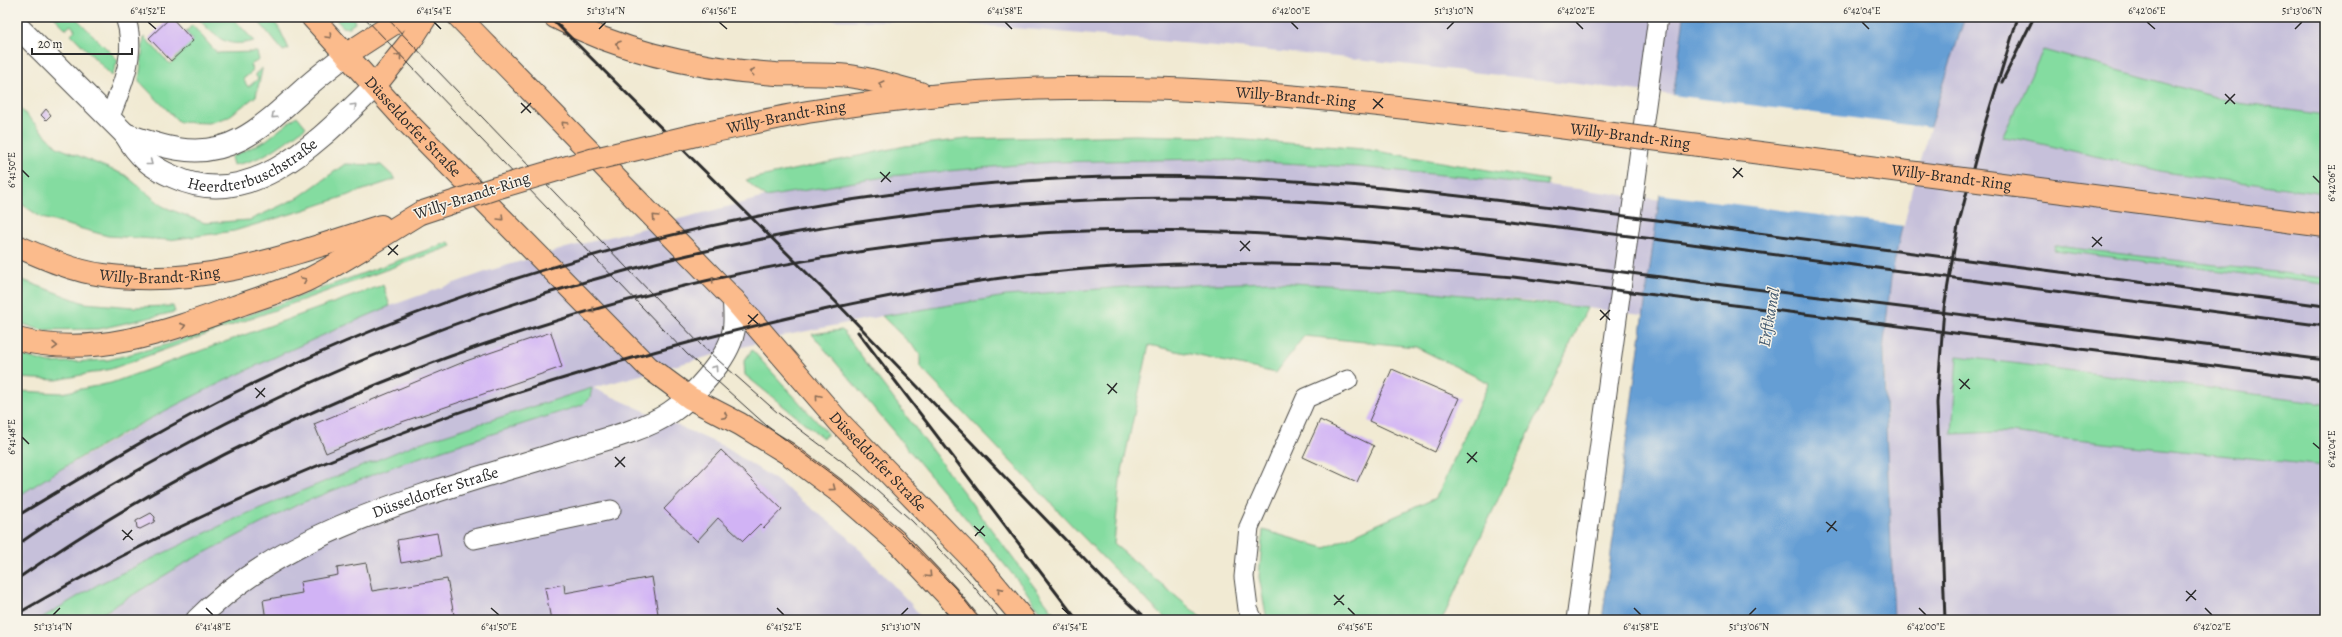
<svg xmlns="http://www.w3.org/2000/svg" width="2342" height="637" font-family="Alegreya,serif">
<rect width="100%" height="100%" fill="#f7f3e8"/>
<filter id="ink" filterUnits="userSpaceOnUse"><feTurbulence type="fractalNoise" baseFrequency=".025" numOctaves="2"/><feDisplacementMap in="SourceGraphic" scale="8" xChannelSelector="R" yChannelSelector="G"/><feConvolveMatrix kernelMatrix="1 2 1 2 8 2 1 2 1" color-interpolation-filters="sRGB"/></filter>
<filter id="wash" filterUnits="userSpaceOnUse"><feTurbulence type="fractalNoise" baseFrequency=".012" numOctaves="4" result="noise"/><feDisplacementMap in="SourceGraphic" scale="16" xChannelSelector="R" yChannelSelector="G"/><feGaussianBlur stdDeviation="0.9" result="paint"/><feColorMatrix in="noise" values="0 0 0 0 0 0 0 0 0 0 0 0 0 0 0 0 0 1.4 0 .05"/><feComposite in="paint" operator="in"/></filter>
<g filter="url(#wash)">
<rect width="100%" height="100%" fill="#f1ead3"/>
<g fill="#c6c0da">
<path d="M637,17H1684L1674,95L1349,58L945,22Z"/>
<path d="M1965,17H2325V620H1894L1884,346L1532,301L1414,290L1274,282L1126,287L1006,296L882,316L787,335L593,388L723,446L776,480L848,537L911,604L923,620H92L183,564L299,504L402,463L590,397L592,388L416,444L241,516L100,584L38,620H17V497L46,478L170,408L279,353L390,306L488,271L566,248L765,197L890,176L1050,162L1205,159L1358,167L1547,185L1901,231L1910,189Z"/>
</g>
<g fill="#84dca0" stroke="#588466">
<path d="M54,17H75L118,60L112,76L71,34L75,30L71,25L66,29Z"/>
<path d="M196,17H232L254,41C224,49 216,36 196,17Z"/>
<path d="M255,17H270L279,28L289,49L283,51Z"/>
<path d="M334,17H353L355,23L348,28L343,27Z"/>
<path d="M192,25L217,53L257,52L259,60L250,65L253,71L243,79L248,87L258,79L255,74L262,68V70L256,96L228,117L209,123L179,122L139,81L144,37L170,64L193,40L186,32Z"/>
<path d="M2043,50L2237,103L2325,115V193L2170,173L2024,140L2002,137Z"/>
<path d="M17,105L57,147L125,175L164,207L205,223L250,220L299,197L345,164L381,165L396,179L304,210L234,231L169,240L108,236L42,218L17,201Z"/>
<path d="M297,116L306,127C282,144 263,161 233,165L231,157L265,141Z"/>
<path d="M1136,135L1207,137L1364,149L1547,180V185L1358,167L1205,159L1050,162L890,176L765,197L746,180L905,146L967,139Z"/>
<path d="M449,242L452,246L111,369L57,380L17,378V354L50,363L108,360L169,344Z"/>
<path d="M2055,246L2325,278V284L2054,250Z"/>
<path d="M17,278L84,303L133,307L173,306L175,312L99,329L41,330L17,322Z"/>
<path d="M1274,282L1414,290L1587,308L1442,620H1267L1259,577L1263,530L1325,548L1436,498L1489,383L1416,347L1304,336L1276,373L1149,345L1120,480L1114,544L1204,620H1167L1112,567L920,367V353L882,316L1006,296L1126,287Z"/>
<path d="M383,285L390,306C262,361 134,420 17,497V391L62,393L111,383Z"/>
<path d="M842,330L1059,620H1045L1024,588L812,334Z"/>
<path d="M752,350L828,434L823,438L745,375L744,361Z"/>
<path d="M1957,356L2325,403V466L1999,432L1952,434Z"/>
<path d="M592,388L590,397L582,405L402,463L299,504L183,564L92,620H38L99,584L241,516L416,444Z"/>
</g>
<path fill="#659ed4" stroke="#486480" d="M1684,17H1965L1910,189L1891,278L1883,351L1894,620H1602Z"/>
<path fill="#f1ead3" d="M1672,95L1931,128L1912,189L1904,226L1658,194Z"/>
<g id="blocks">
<g fill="#d1b3f5">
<path d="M171,17L193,41L171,61L149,38Z"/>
<path d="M46,109L51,115L46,120L41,115Z"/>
<path d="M551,332L562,367L396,424L326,453L314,424L466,361Z"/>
<path d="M1392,369L1459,398L1435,452L1369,421Z"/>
<path d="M1320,420L1374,446L1357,482L1303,457Z"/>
<path d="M721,450L782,509L764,528L760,524L743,541L718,518L697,541L664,509Z"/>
<path d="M151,513L155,517L154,522L140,529L137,528L136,521Z"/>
<path d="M437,533L441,556L401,563L397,540Z"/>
<path d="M366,563L372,591L447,579L455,620H266L263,600L302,593L300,582L338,575L337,568Z"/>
<path d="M652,577L659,620H551L545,588L564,584L565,593Z"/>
</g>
</g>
</g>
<g filter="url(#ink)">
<use href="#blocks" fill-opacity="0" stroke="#494844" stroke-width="1"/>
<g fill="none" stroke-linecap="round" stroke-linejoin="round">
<g stroke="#494844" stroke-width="21">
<g id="lane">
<path d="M109,119C122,86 138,52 125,17"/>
<path d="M474,539L611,510"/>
<path d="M1253,620L1248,609L1244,577L1249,527L1306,398L1348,380"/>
<path d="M1576,620L1658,17"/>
</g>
</g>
<g stroke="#494844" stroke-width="24">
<g id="street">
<path id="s1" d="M17,26L125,134C138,156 150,167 174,177C253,214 323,136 375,86"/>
<path d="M125,134C142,140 160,146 178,149C233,158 264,125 302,91C316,78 332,66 347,54"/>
<path id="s2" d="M197,620C287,527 436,492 556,454C590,443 643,432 671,412C692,398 728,359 733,333C736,323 734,310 734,300"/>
</g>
</g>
<g stroke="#494844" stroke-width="24">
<g id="primary">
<path id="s3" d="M312,17L405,120L648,367L690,398L740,424L787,453L843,495L897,542L947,595L967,620"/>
<path id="s4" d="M459,17L734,300L841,424L981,568L1024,620"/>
<path d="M555,17C624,53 699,69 776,74C800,75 825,73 849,76C873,79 897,87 920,93"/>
<path d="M347,54L404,17"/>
<path d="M375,86L410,42L426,17"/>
<path id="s5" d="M700,134C738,127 776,117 814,111C897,98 983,89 1067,88C1229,85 1391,105 1551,126"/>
<path d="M2017,186L2325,226"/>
<path id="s6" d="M17,246C44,258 73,271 103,275C198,289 291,255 381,226"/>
<path d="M17,339C93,359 166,332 237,306C259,298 283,291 305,281C343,263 383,235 420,213"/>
</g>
</g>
<use href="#lane" stroke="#fff" stroke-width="19"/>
<use href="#street" stroke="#fff" stroke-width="22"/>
<use href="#primary" stroke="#fbbb8c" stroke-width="22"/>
<g stroke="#2b2b2b" stroke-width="1">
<path d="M364,17L687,354L767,426L849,487L902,534L955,588L980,620"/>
<path d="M386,17L701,345L778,413L859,474L912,521L967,578L1001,620"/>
</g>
<g stroke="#2b2b2b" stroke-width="3">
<path d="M550,17L835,301L1109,585L1146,620"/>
<path d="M2002,82L2034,17"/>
<path d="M858,332L1077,620"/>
<path d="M17,516C92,471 167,425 246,387C504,261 790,191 1076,178C1276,169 1475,197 1672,222C1890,250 2107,278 2325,306"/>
<path d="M17,545C72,506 132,473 192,441C496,279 839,198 1182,198C1358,198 1534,224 1707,246C1913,273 2119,299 2325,326"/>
<path d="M17,579C321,367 716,243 1086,231C1285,225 1485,254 1683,280C1897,307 2111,334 2325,360"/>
<path d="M17,614C231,488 466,400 706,338C839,304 976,275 1114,267C1248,259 1380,266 1513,277L2325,380"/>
<path d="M1945,620L1937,403L1944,308L1958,226L1983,130L2018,17"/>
</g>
<g stroke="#494844" stroke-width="24" stroke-linecap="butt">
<g id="primary-bridge">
<path id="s7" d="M1551,126L2017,186"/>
<path d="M420,213L496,188L591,160L700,134"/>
</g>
</g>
<use href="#primary-bridge" stroke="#fbbb8c" stroke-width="22"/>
</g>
<defs><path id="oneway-chevron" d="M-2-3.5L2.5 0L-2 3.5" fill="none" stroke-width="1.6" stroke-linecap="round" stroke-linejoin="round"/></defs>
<g stroke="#896c57">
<use href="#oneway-chevron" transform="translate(329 36) rotate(47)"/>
<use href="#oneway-chevron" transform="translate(618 44) rotate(-161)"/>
<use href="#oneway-chevron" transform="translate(399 56) rotate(-51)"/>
<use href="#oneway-chevron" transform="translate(752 72) rotate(-175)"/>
<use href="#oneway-chevron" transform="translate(881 84) rotate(-166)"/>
<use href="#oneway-chevron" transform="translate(564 124) rotate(-134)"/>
<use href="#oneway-chevron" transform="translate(655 217) rotate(-135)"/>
<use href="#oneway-chevron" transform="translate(501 218) rotate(46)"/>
<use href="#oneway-chevron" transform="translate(714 279) rotate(-133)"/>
<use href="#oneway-chevron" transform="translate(304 280) rotate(-25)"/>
<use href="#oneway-chevron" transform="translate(592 311) rotate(46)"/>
<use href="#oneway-chevron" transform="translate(183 326) rotate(-17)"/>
<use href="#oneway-chevron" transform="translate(55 346) rotate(1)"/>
<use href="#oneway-chevron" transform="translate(818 397) rotate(-130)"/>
<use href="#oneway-chevron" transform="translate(725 416) rotate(27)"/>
<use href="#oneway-chevron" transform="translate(833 488) rotate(37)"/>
<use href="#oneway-chevron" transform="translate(929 575) rotate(46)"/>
<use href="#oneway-chevron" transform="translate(1000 590) rotate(-129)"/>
</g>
<g stroke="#a0a0a0">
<use href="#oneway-chevron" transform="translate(354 106) rotate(-45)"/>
<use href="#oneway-chevron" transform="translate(274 116) rotate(138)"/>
<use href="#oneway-chevron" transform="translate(150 163) rotate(38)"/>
<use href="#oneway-chevron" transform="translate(715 368) rotate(-55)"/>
</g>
</g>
<path fill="none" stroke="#2b2b2b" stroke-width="1.5" d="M148,22L156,29M434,22L441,29M719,22L727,29M1005,22L1012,29M1291,22L1298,29M1576,22L1583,29M1862,22L1869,29M2147,22L2155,29M599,29L606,22M1447,29L1454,22M2295,29L2302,22M2225,94L2235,104M1373,99L1383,108M521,103L531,113M2225,104L2235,94M1373,109L1383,98M521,113L531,103M1733,168L1743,177M22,170L29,177M880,172L891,182M2313,176L2320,183M1733,178L1742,168M881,182L890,172M2092,237L2102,246M1240,241L1250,251M388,246L398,255M2092,247L2102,237M1240,251L1250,241M388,255L398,245M1600,310L1610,320M748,315L758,324M1600,320L1610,310M748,324L758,314M1959,379L1970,389M1107,384L1117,393M255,388L265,397M1960,389L1969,379M1108,394L1117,383M256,398L265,388M22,437L29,444M2313,443L2320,449M1467,453L1477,462M615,457L625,467M1467,463L1477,452M615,467L625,457M1826,522L1837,531M974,526L985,536M122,530L133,540M1827,532L1836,521M975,536L984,526M123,540L132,530M2186,591L2196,600M1334,595L1344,605M2186,601L2196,590M1334,605L1344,595M206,608L213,615M491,608L499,615M777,608L784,615M1062,608L1070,615M1348,608L1355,615M1634,608L1641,615M1919,608L1926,615M2205,608L2212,615M53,615L60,608M901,615L908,608M1749,615L1756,608"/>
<g text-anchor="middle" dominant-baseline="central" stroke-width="3" stroke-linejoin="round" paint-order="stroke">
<g font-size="16" fill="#2b2b2b" stroke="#f7f3e8">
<text stroke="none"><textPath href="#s5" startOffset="600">Willy-Brandt-Ring</textPath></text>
<text stroke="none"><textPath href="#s5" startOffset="88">Willy-Brandt-Ring</textPath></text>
<text stroke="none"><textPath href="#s3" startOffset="149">Düsseldorfer Straße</textPath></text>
<text stroke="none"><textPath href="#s7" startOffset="80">Willy-Brandt-Ring</textPath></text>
<text stroke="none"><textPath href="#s1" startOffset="304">Heerdterbuschstraße</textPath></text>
<text stroke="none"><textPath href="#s7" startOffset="404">Willy-Brandt-Ring</textPath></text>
<text transform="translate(472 196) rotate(-18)">Willy-Brandt-Ring</text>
<text stroke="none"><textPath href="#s6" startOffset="148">Willy-Brandt-Ring</textPath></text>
<text stroke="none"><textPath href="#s4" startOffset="611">Düsseldorfer Straße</textPath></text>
<text stroke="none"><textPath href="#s2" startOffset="273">Düsseldorfer Straße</textPath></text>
</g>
<g font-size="17" font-style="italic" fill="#42596f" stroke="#f7f3e8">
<text transform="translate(1769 317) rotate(-80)">Erftkanal</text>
</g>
</g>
<rect width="2342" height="637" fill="none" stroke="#f7f3e8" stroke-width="44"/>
<path d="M32 48v6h100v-6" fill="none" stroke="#2b2b2b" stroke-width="2"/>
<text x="38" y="48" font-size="12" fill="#2b2b2b" stroke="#f7f3e8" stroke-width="3" paint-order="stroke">20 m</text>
<rect x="22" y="22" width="2298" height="593" fill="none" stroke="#2b2b2b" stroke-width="1.5"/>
<g font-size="10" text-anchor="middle" fill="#2b2b2b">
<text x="148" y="14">6°41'52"E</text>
<text x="434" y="14">6°41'54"E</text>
<text x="606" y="14">51°13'14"N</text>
<text x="719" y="14">6°41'56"E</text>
<text x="1005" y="14">6°41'58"E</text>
<text x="1291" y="14">6°42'00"E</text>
<text x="1454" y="14">51°13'10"N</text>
<text x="1576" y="14">6°42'02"E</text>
<text x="1862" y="14">6°42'04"E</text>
<text x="2147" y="14">6°42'06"E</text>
<text x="2302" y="14">51°13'06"N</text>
<text transform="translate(11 170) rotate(-90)" y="4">6°41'50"E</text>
<text transform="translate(2331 183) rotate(-90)" y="4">6°42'06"E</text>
<text transform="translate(11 437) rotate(-90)" y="4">6°41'48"E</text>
<text transform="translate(2331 449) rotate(-90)" y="4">6°42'04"E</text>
<text x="53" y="630">51°13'14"N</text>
<text x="213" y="630">6°41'48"E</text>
<text x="499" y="630">6°41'50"E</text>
<text x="784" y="630">6°41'52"E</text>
<text x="901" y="630">51°13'10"N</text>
<text x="1070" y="630">6°41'54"E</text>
<text x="1355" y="630">6°41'56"E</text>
<text x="1641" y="630">6°41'58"E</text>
<text x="1749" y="630">51°13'06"N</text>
<text x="1926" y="630">6°42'00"E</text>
<text x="2212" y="630">6°42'02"E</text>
</g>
</svg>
